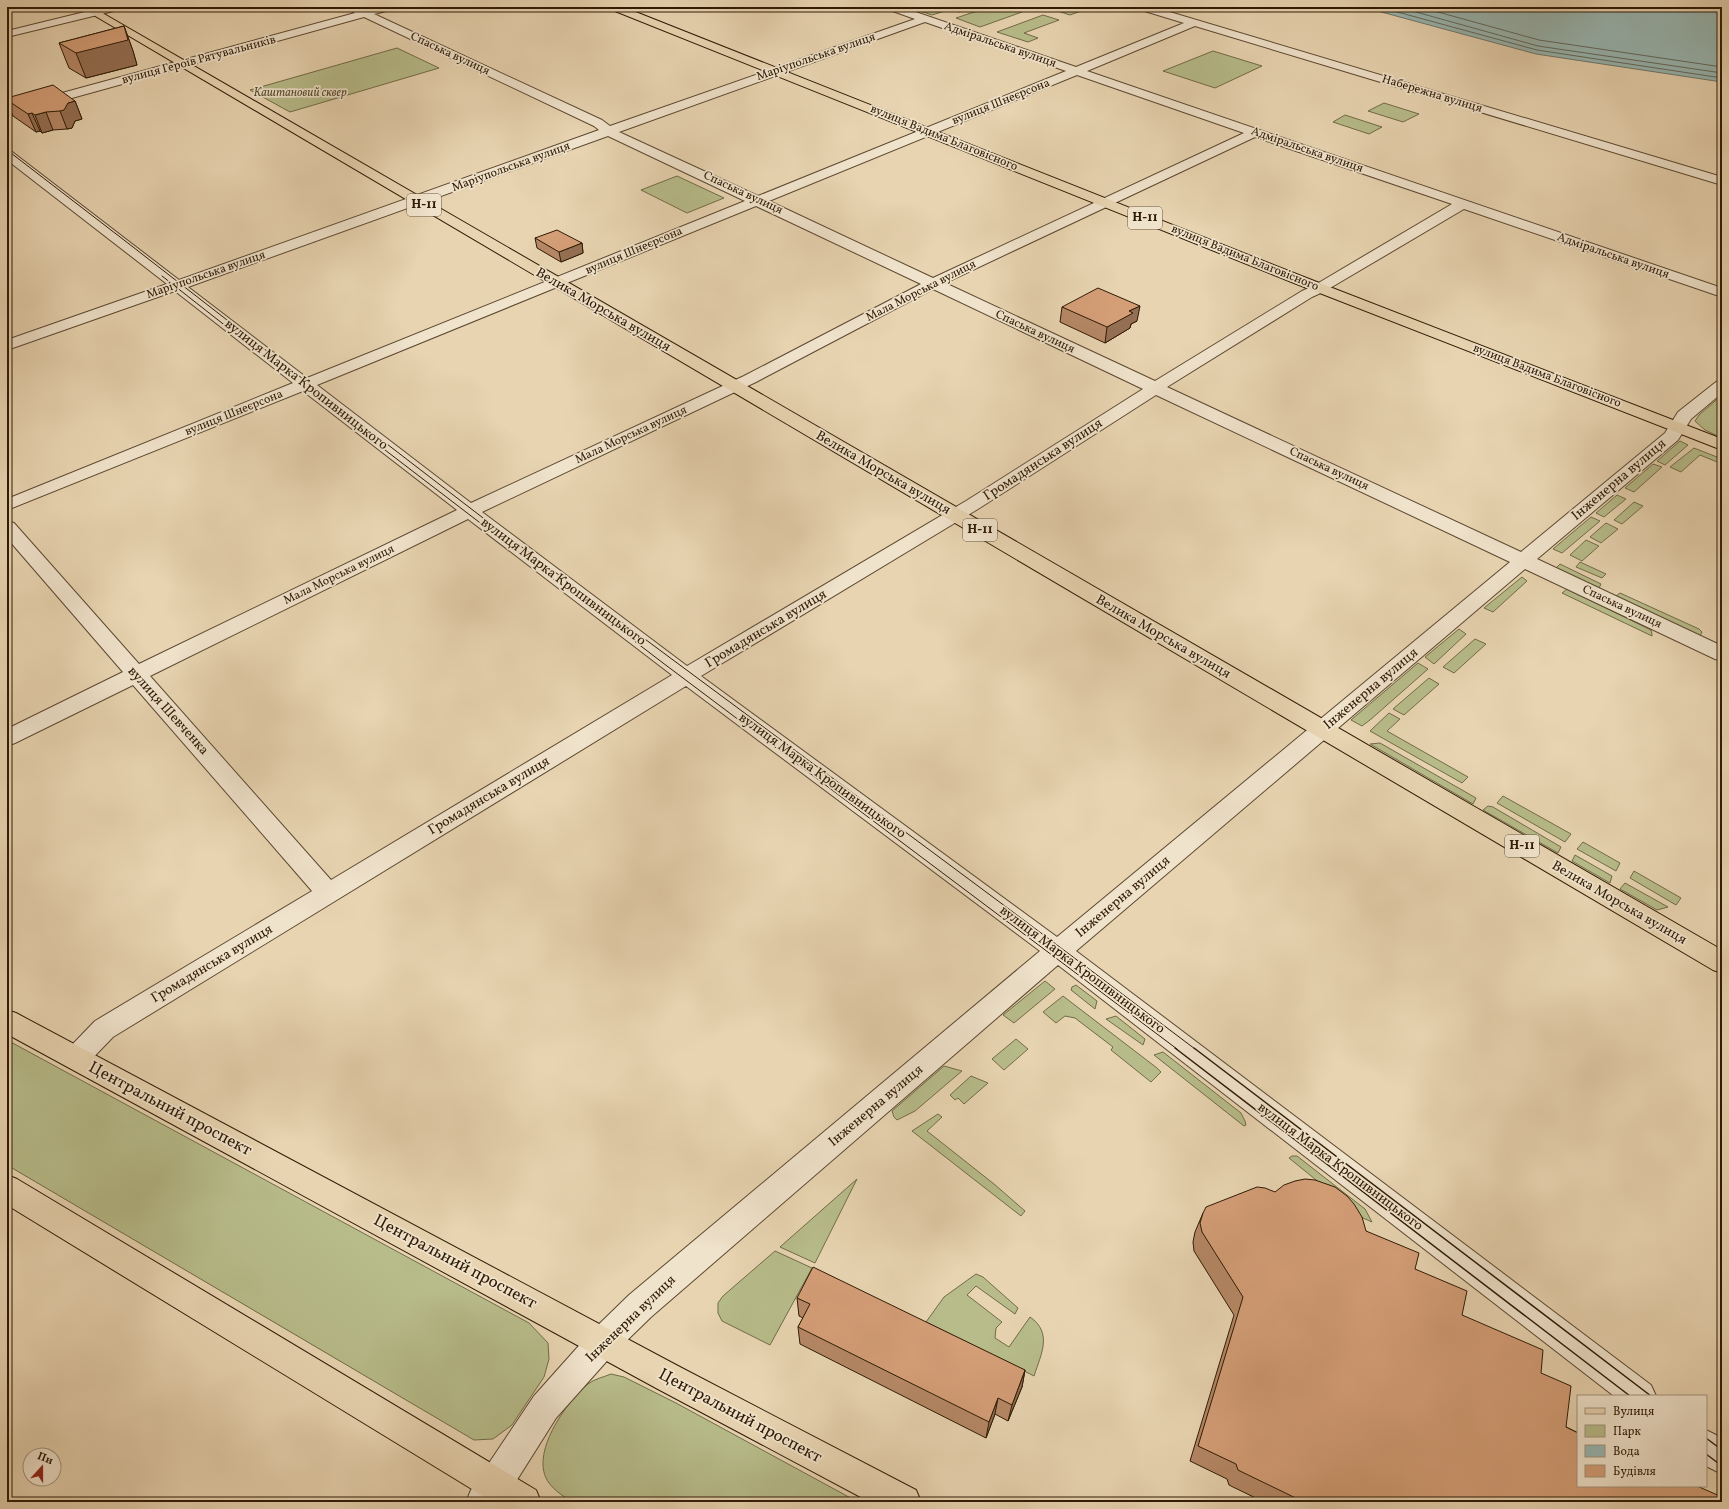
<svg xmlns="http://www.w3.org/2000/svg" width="1729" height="1509" font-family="Vollkorn,serif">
<rect width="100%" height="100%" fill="#e8d4b1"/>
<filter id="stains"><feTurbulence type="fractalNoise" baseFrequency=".005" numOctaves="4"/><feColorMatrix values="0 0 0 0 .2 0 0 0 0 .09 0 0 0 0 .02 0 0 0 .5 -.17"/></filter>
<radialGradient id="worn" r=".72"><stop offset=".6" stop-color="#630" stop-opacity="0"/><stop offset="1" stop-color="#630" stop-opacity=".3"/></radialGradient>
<g fill="#b7bc8a" stroke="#726b48">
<path d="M908,7H973L959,12L951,9L932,15Z"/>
<path d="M989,7H1007L1022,12L980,27L956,18Z"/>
<path d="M1052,7H1092L1070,15L1048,8Z"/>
<path d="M1043,15L1059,20L1024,33L1038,38L1028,42L997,32Z"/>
<path d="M397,48L439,68L290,112L250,90Z"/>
<path d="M1213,51L1262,66L1215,88L1163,71Z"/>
<path d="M1384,103L1419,114L1403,122L1368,111Z"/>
<path d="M1345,115L1382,127L1369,134L1333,122Z"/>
<path d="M677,176L724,198L687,213L641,190Z"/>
<path d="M1722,395V438L1705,430L1695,421L1699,415Z"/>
<path d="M1680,441L1688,445L1665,465L1657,461Z"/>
<path d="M1694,448L1722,459V464L1700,455L1681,472L1670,467Z"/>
<path d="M1653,464L1662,467L1634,492L1625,488Z"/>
<path d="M1617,495L1626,499L1604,517L1596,513Z"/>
<path d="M1634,502L1643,506L1622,524L1614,520Z"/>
<path d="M1591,517L1600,521L1562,553L1553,549Z"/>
<path d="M1606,523L1618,529L1601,543L1590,537Z"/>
<path d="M1586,540L1599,546L1582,561L1570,555Z"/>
<path d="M1580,562L1606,574L1602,578L1576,567Z"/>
<path d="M1560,564L1601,584L1599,588L1556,568Z"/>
<path d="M1522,577L1527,581L1493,612L1484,608Z"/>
<path d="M1567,589L1651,630L1652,634V636L1562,593Z"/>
<path d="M1620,593L1699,629L1702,632L1700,636L1616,596Z"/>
<path d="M1459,629L1466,634L1434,664L1425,657Z"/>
<path d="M1475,639L1486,644L1454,673L1443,667Z"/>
<path d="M1418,663L1428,669L1370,720L1362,726L1351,720Z"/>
<path d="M1429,678L1439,684L1404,715L1393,709Z"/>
<path d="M1389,713L1400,719L1387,731L1468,777L1462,783L1370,731Z"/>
<path d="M1380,743L1476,798L1473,804L1370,744Z"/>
<path d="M1503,796L1571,834L1565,842L1497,803Z"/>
<path d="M1488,806L1493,807L1561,847L1558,853L1483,810Z"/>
<path d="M1583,842L1620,863L1616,871L1577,849Z"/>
<path d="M1575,855L1612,876L1610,883L1572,861Z"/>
<path d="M1634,871L1681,898L1676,905L1630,878Z"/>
<path d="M1625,883L1668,907L1657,910L1620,889Z"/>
<path d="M1045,981L1055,989L1014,1023L1003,1015Z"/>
<path d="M1076,985L1097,1001L1095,1009L1071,990L1072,987Z"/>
<path d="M1063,996L1157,1068L1161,1072L1151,1082L1111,1050L1113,1047L1075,1018L1065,1016L1056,1023L1043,1012Z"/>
<path d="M1116,1016L1145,1039L1143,1045L1106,1019Z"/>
<path d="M1016,1039L1028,1049L1004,1070L992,1059Z"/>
<path d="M7,1040L529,1323L548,1343L549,1359L544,1377L512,1425L493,1439L474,1440L7,1165Z"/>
<path d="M1163,1052L1241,1113L1245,1121L1246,1125L1244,1126L1154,1055Z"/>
<path d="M944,1066L962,1071L915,1111L897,1120L894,1117L892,1111Z"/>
<path d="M971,1076L988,1083L964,1104L958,1098L955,1100L950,1095Z"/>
<path d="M938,1114L942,1117L927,1131L994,1184L1025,1211L1021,1216L912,1131Z"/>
<path d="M1292,1156H1297L1365,1209L1372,1222L1363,1218L1289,1158Z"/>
<path d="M857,1179L815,1263L780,1247Z"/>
<path d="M775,1251L812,1268L770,1345L722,1321L718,1313V1303L723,1296Z"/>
<path d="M976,1274L983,1277L1018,1308L1015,1314L976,1286L967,1295L1002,1322L996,1328L995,1338L1009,1347L1030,1317C1053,1333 1041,1354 1034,1376L926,1322L944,1297Z"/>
<path d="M611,1374L624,1377L676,1403L858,1502H573C564,1497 555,1491 549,1483C528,1455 567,1401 588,1384C594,1379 604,1377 611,1374Z"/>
</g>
<path fill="#98b7b3" stroke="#6e786d" d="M1363,7H1722V82L1536,54Z"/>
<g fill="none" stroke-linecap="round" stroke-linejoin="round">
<g stroke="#63685c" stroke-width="1">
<path d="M1379,7L1537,50L1722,78"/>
<path d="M1398,7L1538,46L1722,73"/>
<path d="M1420,7L1539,40L1722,67"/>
</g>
<g stroke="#5c4830" stroke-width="2">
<g id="minor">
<path d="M105,7H123L122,9L7,37V31Z"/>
<path d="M345,7H358L366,10L378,7H395L394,9L374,14L602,120L610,126L915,19L887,9L886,7H901L1076,67L1184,23L1138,9L1137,7H1153L1722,177V185L1195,26L1087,71L1722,288V297L1464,209L1325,291L1312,297L1167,387L1521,552L1665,433L1678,412L1716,382L1722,380V393L1691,419L1678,440L1537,559L1722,646V661L1715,659L1525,569L1076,951L1651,1385L1656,1396H1614L1058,965L651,1317L614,1353L556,1418L503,1502H466L471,1490L534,1396L592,1331L629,1295L1040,951L686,686L113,1037L85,1066L76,1070L67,1066L63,1058L67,1050L95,1021L312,891L133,685L15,743L7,746V729L123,672L7,538V521L14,523L139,664L457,510L303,391L7,510V499L293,383L175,291L7,350V340L167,284L7,160V150L11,151L179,280L599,130L594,126L364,17L7,116V108L355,13ZM925,22L1066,71L758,196L619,132ZM1077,75L1244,133L933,278L769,201ZM608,136L745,201L307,378L188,287ZM1255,137L1452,204L1315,285L1302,291L1155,381L945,283ZM756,206L921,284L744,376L471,503L317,385ZM933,289L1143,389L966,501L687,666L482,512L756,382ZM1156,395L1510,562L1057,937L701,676L978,509ZM468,519L672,675L331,880L150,676Z"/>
<path d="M1706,1430L1722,1438V1474L1706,1466Z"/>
</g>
</g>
<g stroke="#2e1a05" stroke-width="2">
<g id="major">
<path d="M80,7H92L1722,950V973L1713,970Z"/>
<path d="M609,7H623L1304,277L1722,439V450L1294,283L610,9Z"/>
<path d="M7,1010L16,1013L678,1366L916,1490L921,1502H870L656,1388L7,1034Z"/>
<path d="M7,1175L17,1179L536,1490L541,1502H493L7,1205Z"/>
</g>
</g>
<use href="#minor" fill="#f0e3cc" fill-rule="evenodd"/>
<use href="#major" fill="#e8d4b1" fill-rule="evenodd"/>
<g stroke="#2e1a05" stroke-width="1">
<path d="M7,150C168,273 326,398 487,521C722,698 961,871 1195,1049"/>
<path d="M162,276L227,327"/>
<path d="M355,427L663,663L1177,1049"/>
</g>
<g stroke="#2e1a05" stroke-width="1.5">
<path d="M1175,1048L1630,1396"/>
<path d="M1194,1048L1651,1396"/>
<path d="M1706,1438L1722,1450"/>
<path d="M1706,1454L1722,1466"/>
</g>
</g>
<g fill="#b68866" stroke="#2e1a05">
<path d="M124,26L133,51L137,65L86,78L69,68L59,43Z"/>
<path d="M7,98L75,101L82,119L75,121L72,128L67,129L53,130L42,133L40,131L36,132L13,116L7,103Z"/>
<path d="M535,238L582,243L583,253L561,262L537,248Z"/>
<path d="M1062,307L1137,321L1131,324L1130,328L1105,343L1060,322Z"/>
<path d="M1203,1213L1366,1231L1415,1269L1462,1315L1541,1373L1566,1427L1722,1502H1264L1235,1488L1229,1485L1227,1479L1190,1461L1234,1315L1194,1251L1193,1242L1195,1232Z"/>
<path d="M797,1298L1025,1370L1022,1387L1008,1421L995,1414L986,1438L800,1344L798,1327L803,1318L799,1316Z"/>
</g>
<g fill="#946f53" stroke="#2e1a05">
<path d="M124,26L133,51L137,65L86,78L76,53Z"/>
<path d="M75,101L82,119L75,121L72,128L67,129L60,111L68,103Z"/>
<path d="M46,112L53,130L42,133L35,115Z"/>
<path d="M32,113L40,131L36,132L28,114Z"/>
<path d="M582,243L583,253L561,262L559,252Z"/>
<path d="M1140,306L1137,321L1131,324L1130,328L1105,343L1107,327L1129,311Z"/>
<path d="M1025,1370L1022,1387L1008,1421L1012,1405Z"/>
<path d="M998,1398L995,1414L986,1438L989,1422Z"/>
</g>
<g fill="#d49e77" stroke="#2e1a05">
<path d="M124,26L128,40L76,53L59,43Z"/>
<path d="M53,85L75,101L68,103L64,110L60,111L46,112L35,115L32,113L28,114L7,100V98Z"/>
<path d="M557,230L582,243L559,252L535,238Z"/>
<path d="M1098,288L1140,306L1129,311L1133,313L1107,327L1062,307Z"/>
<path d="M1305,1179L1315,1180L1335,1187L1347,1196L1354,1204L1362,1217L1366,1231L1419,1253L1415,1269L1467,1291L1462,1315L1543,1350L1541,1373L1571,1386L1566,1427L1578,1433V1486H1697L1722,1497V1502H1304L1244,1473L1238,1470L1236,1464L1198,1446L1243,1297L1202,1232L1200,1223L1203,1213L1206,1207L1257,1187L1265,1188L1275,1192L1284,1185L1295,1181Z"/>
<path d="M813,1267L1025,1370L1012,1405L998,1398L989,1422L798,1327L810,1304L797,1298Z"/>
</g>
<g text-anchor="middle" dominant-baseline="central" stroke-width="3.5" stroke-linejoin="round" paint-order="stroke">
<g font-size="12" fill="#2e1a05" stroke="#f0e3cc">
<text transform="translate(1000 45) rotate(19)">Адміральська вулиця</text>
<text transform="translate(450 54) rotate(25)">Спаська вулиця</text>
<text transform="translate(816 57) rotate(-19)">Маріупольська вулиця</text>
<text transform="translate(199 60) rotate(-15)">вулиця Героїв Рятувальників</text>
<text transform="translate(1432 94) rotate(17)">Набережна вулиця</text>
<text transform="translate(1001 102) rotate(-22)">вулиця Шнеєрсона</text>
<text transform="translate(944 138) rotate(22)">вулиця Вадима Благовісного</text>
<text transform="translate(1307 150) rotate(19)">Адміральська вулиця</text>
<text transform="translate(511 167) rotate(-20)">Маріупольська вулиця</text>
<text transform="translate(743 193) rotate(25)">Спаська вулиця</text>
<text transform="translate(634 251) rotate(-23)">вулиця Шнеєрсона</text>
<text transform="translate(1613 256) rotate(19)">Адміральська вулиця</text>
<text transform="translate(1245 258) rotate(22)">вулиця Вадима Благовісного</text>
<text transform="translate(206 275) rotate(-19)">Маріупольська вулиця</text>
<text transform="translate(921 291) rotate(-27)">Мала Морська вулиця</text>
<text transform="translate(1035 332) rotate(25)">Спаська вулиця</text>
<text transform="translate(1547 376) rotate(21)">вулиця Вадима Благовісного</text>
<text transform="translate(234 413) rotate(-22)">вулиця Шнеєрсона</text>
<text transform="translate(631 435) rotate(-25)">Мала Морська вулиця</text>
<text transform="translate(1329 469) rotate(25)">Спаська вулиця</text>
<text transform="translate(339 575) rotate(-26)">Мала Морська вулиця</text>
<text transform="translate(1622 607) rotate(25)">Спаська вулиця</text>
</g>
<g font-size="12" font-style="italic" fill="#574b2d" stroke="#f0e3cc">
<text x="300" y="93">Каштановий сквер</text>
</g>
<g fill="#f0e3cc" stroke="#685641" stroke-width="1">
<rect x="407" y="194" width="34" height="22" rx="3"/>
<rect x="1128" y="207" width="34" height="22" rx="3"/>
<rect x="963" y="519" width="34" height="22" rx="3"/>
<rect x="1505" y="835" width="34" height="22" rx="3"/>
</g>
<g font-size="13" font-weight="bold" fill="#2e1a05">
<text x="424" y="205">Н-11</text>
<text x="1145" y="218">Н-11</text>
<text x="980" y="530">Н-11</text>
<text x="1522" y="846">Н-11</text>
</g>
<g font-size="14" fill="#2e1a05" stroke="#f0e3cc">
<text transform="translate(603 310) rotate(30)">Велика Морська вулиця</text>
<text transform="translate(306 385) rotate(38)">вулиця Марка Кропивницького</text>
<text transform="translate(1043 460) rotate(-33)">Громадянська вулиця</text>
<text transform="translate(883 473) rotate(30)">Велика Морська вулиця</text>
<text transform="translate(1619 480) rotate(-40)">Інженерна вулиця</text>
<text transform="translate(563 582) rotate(37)">вулиця Марка Кропивницького</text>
<text transform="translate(766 629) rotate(-31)">Громадянська вулиця</text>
<text transform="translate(1163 637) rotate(30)">Велика Морська вулиця</text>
<text transform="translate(1371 689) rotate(-40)">Інженерна вулиця</text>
<text transform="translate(168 711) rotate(48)">вулиця Шевченка</text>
<text transform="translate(822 776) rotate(36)">вулиця Марка Кропивницького</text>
<text transform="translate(489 796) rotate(-31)">Громадянська вулиця</text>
<text transform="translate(1123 897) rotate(-40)">Інженерна вулиця</text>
<text transform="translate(1619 903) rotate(30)">Велика Морська вулиця</text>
<text transform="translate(212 964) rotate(-31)">Громадянська вулиця</text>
<text transform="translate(1082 970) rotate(37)">вулиця Марка Кропивницького</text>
<text transform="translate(876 1106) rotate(-40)">Інженерна вулиця</text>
<text transform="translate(1340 1167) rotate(37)">вулиця Марка Кропивницького</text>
<text transform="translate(631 1319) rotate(-44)">Інженерна вулиця</text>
</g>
<g font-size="17" fill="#2e1a05" stroke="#f0e3cc">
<text transform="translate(170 1109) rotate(28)">Центральний проспект</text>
<text transform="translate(455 1262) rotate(28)">Центральний проспект</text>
<text transform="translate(740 1416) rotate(28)">Центральний проспект</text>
</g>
</g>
<rect width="1729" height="1509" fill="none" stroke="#e8d4b1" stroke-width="24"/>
<rect x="8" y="8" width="1713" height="1493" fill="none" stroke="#2e1a05" stroke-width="2"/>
<rect x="12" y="12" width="1705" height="1485" fill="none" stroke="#2e1a05"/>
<rect x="1577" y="1395" width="130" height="92" fill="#f0e3cc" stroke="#a2937c"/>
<rect x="1585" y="1408" width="20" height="6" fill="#e8d4b1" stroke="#a2937c"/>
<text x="1613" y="1415" font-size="12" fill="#2e1a05">Вулиця</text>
<rect x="1585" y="1425" width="20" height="12" fill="#b7bc8a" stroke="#a2937c"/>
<text x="1613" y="1435" font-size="12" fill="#2e1a05">Парк</text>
<rect x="1585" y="1445" width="20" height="12" fill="#98b7b3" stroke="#a2937c"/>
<text x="1613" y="1455" font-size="12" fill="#2e1a05">Вода</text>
<rect x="1585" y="1465" width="20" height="12" fill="#d49e77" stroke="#a2937c"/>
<text x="1613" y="1475" font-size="12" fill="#2e1a05">Будівля</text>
<g transform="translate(42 1467) rotate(21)"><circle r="19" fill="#f0e3cc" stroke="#a2937c"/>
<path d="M0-3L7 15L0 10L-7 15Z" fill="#8f2418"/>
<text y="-6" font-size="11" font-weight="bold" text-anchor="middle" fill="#2e1a05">Пн</text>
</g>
<rect width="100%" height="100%" filter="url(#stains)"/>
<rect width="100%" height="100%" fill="url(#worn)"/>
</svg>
